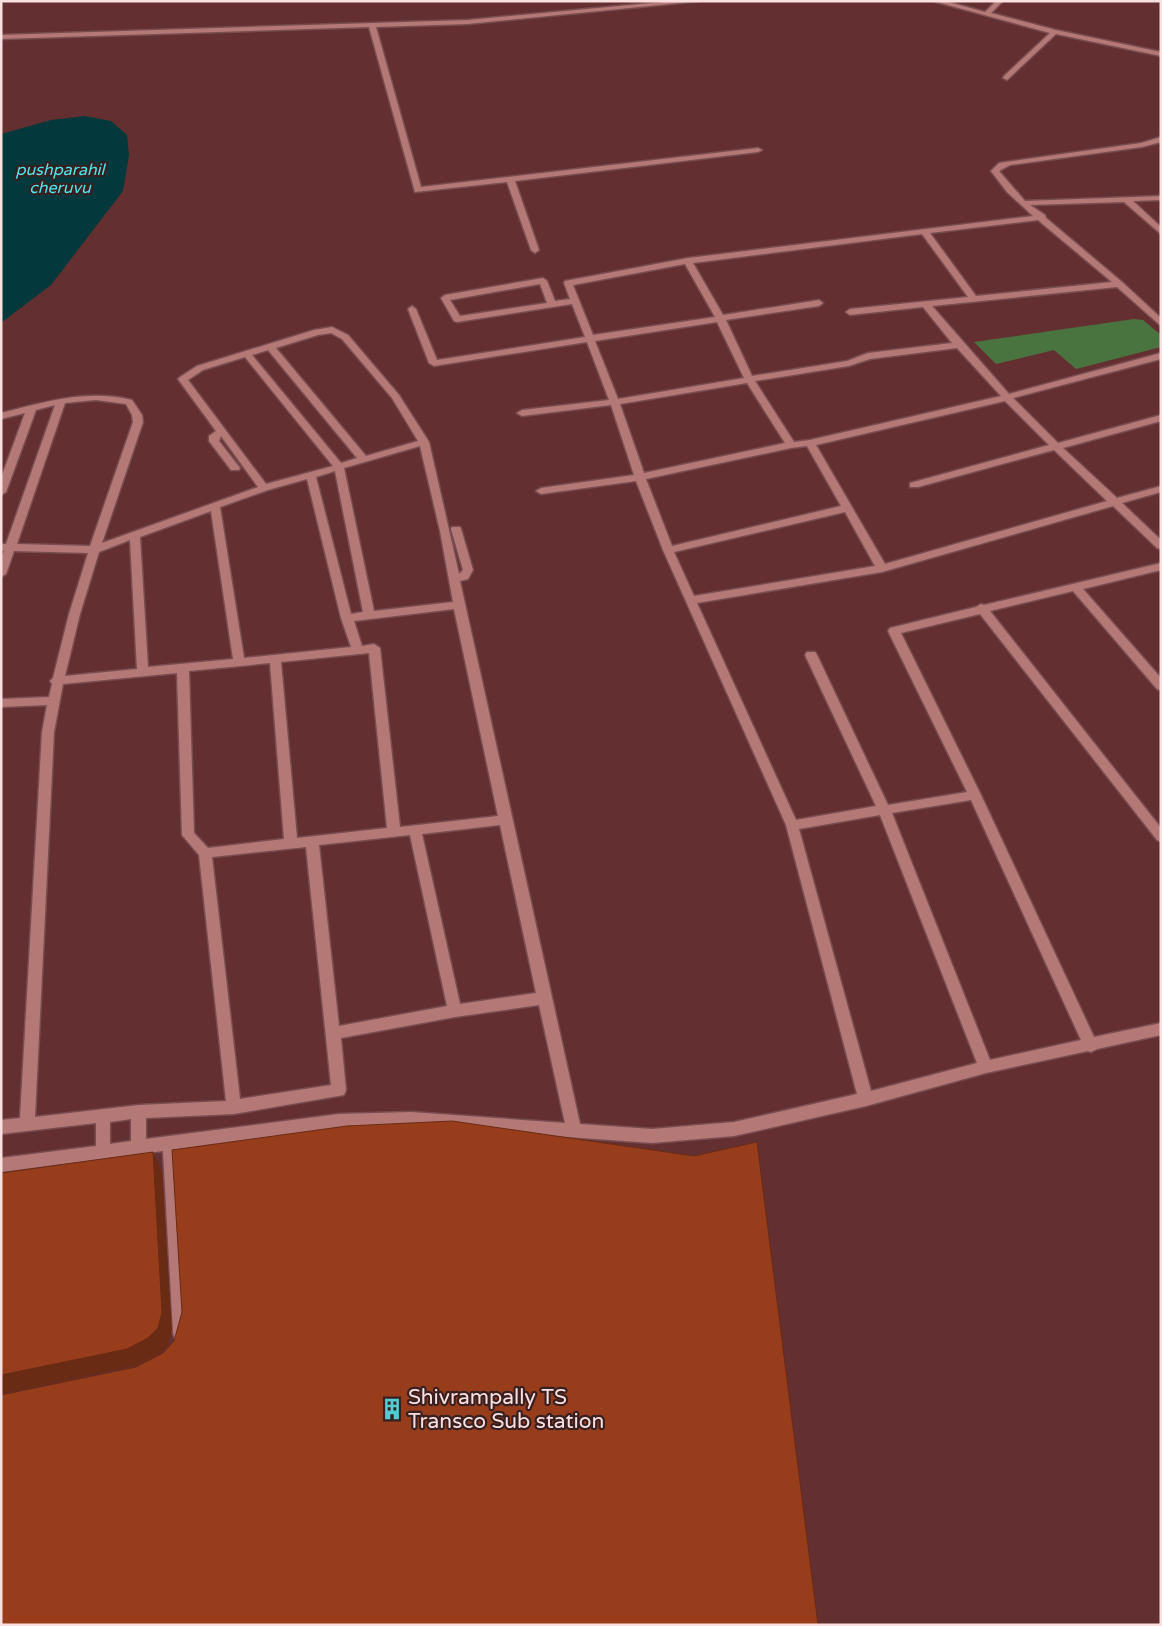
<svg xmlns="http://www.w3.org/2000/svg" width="1162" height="1626" viewBox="0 0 1162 1626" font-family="'Varela Round',sans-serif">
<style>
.green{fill:#4a743f}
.water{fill:#03393c}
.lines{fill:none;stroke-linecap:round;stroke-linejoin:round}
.minor-casing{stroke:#794d50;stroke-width:3}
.minor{fill:#b47877;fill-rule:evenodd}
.shaded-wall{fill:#6a2b14}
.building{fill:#973d1c;stroke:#6a2b14}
.labels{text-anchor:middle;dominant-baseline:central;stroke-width:4.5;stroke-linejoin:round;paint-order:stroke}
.far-water-label{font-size:16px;font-style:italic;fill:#4ce8ef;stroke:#382020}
.near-poi-label{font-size:21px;fill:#fce0df;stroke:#382020;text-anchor:start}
</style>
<rect width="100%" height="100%" fill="#632f30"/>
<path class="green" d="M1134 319 1143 320 1161 335V347L1076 369 1054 350 996 364 974 342Z"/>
<path class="water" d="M85 116 111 121 127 135 129 155 123 191 51 285 1 323V134L51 120Z"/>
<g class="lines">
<g class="minor-casing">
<path id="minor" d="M673 1H700L468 24 376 27 421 187 758 148 762 150 758 152 515 181 539 250 535 253 531 250 507 182 415 192 369 27 1 39V35L468 20Z
M933 1H945L985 12 996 1H1003L991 13 1056 30 1161 52V56L1056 34 1007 80 1003 78 1004 76 1050 33Z
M1161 137V142L1142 147 1010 165 999 171 1025 201 1161 196V200L1133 201 1161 227V234L1124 202 1030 205 1045 215 1046 218 1122 282 1161 318V326L1117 287 932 306 1009 394 1161 353V359L1013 398 1058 443 1161 415V421L1063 448 1117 498 1161 486V492L1122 503 1161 540V549L1157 548 1113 506 882 572 697 603 796 820 876 806 805 655 807 652H815L817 655 888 805 967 792 888 631 890 628 976 607 981 604 984 605 1161 563V570L1083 589 1161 678V690L1157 689 1073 591 990 611 1161 828V842L1157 840 980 614 901 633 981 795 1094 1037 1161 1023V1035L1097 1049 1091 1052 1088 1051 986 1073 866 1106 734 1136 652 1143 411 1126 339 1128 178 1149 189 1333 187 1339 181 1341 175 1339 173 1333 163 1151 1 1172V1158L96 1146V1123L1 1134V1120L20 1118 42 732 47 705 1 707V699L49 697 52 684 50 681 53 678 69 614 88 553 14 551 6 574 1 577V558L4 551 1 550V544H6L55 405 36 410 6 492 1 495V478L25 413 1 419V413C46 402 86 389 132 400L142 415 143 422 102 543 258 487 221 436 219 441 240 468 239 470H231L209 441V436L216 431 178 379 180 377 197 366 314 330 332 327 348 335 399 395 429 442 459 574 463 570 451 529 452 527H460L461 529 473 570 468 579 460 581 580 1124 652 1129 734 1122 857 1094 786 825 663 550 636 481 541 494 536 491 541 488 634 475 611 405 522 416 517 413 522 410 609 400 587 342 434 366 429 363 408 309 412 306 416 309 437 360 585 337 572 304 457 322 454 321 441 298 445 295 543 278 547 281 555 301 570 299 564 283 565 281 688 258 1033 216 1007 192 991 171 999 163 1141 143ZM1038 220 1112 282 976 296 930 233ZM922 234 968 297 850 309 846 312 850 315 923 307 952 343 868 353 847 361 752 376 726 320 819 306 823 303 819 300 723 315 693 263ZM685 264 715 317 593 335 573 285ZM540 284 547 303 460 316 450 300ZM717 322 744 378 618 399 595 341ZM331 333 342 339 392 398 418 441 366 456 276 348 318 335ZM957 348 1001 396 810 440 794 442 755 381 849 366 870 359ZM268 350 357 458 341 463 252 355ZM245 357 333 466 266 484 188 380 203 370ZM747 383 785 443 644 473 620 404ZM96 400 126 404 132 415 133 422 90 546 17 544 65 403ZM1005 401 1049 445 910 483V487H918L1054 450 1107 501 885 564 816 445ZM420 446 440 531 453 602 374 611 344 468ZM807 446 841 506 672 546 646 479 791 448ZM335 471 363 612 351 614 316 477ZM307 479 341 618 351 647 244 658 220 507 268 490ZM211 511 233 659 148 667 140 537ZM845 512 875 566 694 596 674 552ZM130 540 137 669 65 676 80 614 99 552ZM454 609 498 816 400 827 380 648 374 644 362 646 354 621ZM369 653 387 828 297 838 281 662ZM270 663 284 839 208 848 194 833 189 671ZM177 673 182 835 199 855 226 1101 139 1105 35 1117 54 732 63 684ZM971 800 1081 1040 990 1060 892 813ZM880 815 977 1063 871 1091 799 829ZM500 825 536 993 460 1004 422 834ZM410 835 447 1006 339 1026 319 845ZM306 847 331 1085 240 1099 212 857ZM539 1005 565 1123 411 1112 339 1114 146 1139V1118L234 1114 344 1095 346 1090 341 1038 455 1017ZM131 1119V1141L110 1144V1122Z"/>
</g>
<use href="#minor" class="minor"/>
</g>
<path class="shaded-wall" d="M153 1152 162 1172 172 1329 168 1345 159 1354 138 1365 1 1394V1375Z"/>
<path class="building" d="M452 1121 694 1156 757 1142 818 1625H1V1395L136 1367 163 1353 174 1341 182 1312 172 1150 347 1126Z
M153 1152 162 1312 158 1328 148 1338 127 1349 1 1375V1173Z"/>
<defs>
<g id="building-bare" transform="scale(1.725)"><path d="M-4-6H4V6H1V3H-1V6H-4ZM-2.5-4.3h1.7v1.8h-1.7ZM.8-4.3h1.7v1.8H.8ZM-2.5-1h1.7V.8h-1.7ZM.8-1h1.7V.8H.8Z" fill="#51ccd2" stroke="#382020" stroke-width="2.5" paint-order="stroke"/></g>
</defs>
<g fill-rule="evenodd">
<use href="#building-bare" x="392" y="1409"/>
</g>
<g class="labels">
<g class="far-water-label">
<text x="60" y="170">pushparahil<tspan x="60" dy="18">cheruvu</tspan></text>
</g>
<g class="near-poi-label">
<text x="408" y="1397">Shivrampally TS<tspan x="408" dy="24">Transco Sub station</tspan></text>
</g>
</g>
<rect width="1162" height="1626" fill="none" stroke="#fce0df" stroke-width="5"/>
</svg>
